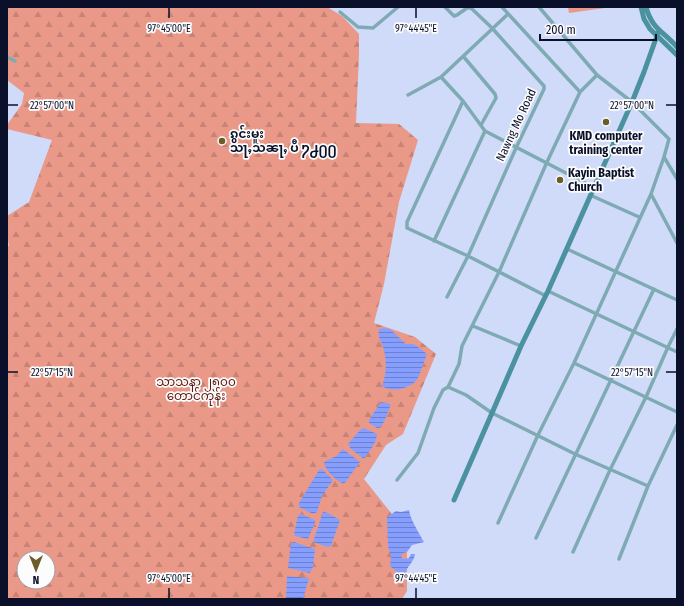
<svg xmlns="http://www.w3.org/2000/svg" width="684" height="606" viewBox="0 0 684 606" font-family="'Fira Sans Condensed','Noto Sans Myanmar',sans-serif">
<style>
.forest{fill:url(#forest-firs);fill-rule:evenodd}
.park{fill:#ea9989}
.water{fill:url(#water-rules)}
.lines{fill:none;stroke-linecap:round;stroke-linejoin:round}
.street{stroke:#7eaab3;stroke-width:3.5}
.secondary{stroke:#4a929f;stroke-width:5}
.ticks{fill:none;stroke:#0a102a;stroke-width:1.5}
.poi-dot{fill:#6c5c29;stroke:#fcfcfc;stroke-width:1.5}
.labels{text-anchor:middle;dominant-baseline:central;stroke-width:3.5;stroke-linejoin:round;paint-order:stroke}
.street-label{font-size:12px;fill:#0a102a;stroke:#fcfcfc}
.poi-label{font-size:12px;font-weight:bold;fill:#0a102a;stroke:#fcfcfc;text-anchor:start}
.park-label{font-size:12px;fill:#5e180e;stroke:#fcfcfc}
.ticks-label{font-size:10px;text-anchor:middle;fill:#0a102a;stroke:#fcfcfc;stroke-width:3.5;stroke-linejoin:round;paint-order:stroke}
</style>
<defs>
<pattern id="forest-firs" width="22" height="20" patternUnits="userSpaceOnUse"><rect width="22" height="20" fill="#ea9989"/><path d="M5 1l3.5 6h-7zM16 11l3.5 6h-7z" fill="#c78376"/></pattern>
<pattern id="water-rules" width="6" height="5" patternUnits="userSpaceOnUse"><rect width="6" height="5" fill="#869ffe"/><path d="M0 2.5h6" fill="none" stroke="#6c80ce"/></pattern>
</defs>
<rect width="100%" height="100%" fill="#d0daf9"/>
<path class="forest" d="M7 7H327L342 16 359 34V55L356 123 399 124 418 140 399 202 384 284 374 323 415 337 436 354 403 434 386 445 364 479 407 533V591L402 599H7V246H9L7 234V216L29 202 52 140 7 129V125L22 104 24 93 7 80ZM24 558H48V582H24Z"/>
<path class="park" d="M568 7H604L605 8 569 13Z"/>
<path class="water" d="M384 328 390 329 406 344H414L427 354C424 361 420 376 416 381 408 389 391 393 382 386 387 373 387 357 382 344 379 337 378 337 379 329Z
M381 402 391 404 385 420 380 428H377L369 423V420Z
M364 428 377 434C377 443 369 451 364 459L351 449 348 444 360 430Z
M343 449 360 462 344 484C336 480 325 471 324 462L336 456Z
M322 469 333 480 322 496 317 512 313 514 299 507V503L319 470Z
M409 510C410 519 419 533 424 542L412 545 407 552 403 553 401 557 404 559 409 558 411 554H415C414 562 407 566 405 574L398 573 390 566 391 556 388 546 387 517 396 511 401 512Z
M323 512 328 513 340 520 331 546 328 547 313 542Z
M301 514 315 520V523L308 539 295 536 294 534 298 515Z
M294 542 315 549 313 567 310 573 288 568 291 543Z
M287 576 309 578 303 599H286Z"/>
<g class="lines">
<path class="street" d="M445 7 454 16 457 15 467 8H471L492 28 544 86V89L516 148 468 256 447 297
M340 12 358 27 373 28 398 7
M463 56 495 94 496 98 481 125
M7 57 15 61
M441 77 463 101 485 131 593 187
M580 92 597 75
M408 95 441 77 508 14
M463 101 407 222V228L468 256 546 296
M664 157 677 179
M651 194 677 243
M590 195 639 217
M434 241 485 131
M567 249 677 300
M548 291 677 352
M473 326 521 346
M574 363 677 412
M448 387 466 395 492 413 575 454 648 486 677 425
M397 480 418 453 434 408 443 390 448 387 459 364 462 346 499 272 547 162 580 92 502 7
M498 523 538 435 574 363 651 194 664 157 669 139 632 102 597 75 539 7
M536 538 654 289
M573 552 610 470 646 397 668 347 677 329
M619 559 648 486"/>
<path class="secondary" d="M641 7 644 19 650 29 677 55
M646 7C652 29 663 31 677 47
M454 500 492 413 521 346 548 291 632 102 644 72 659 30"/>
</g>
<path class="ticks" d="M169 8V18M416 8V18M8 105H18M666 105H676M8 372H18M666 372H676M169 588V598M416 588V598"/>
<g class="poi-dot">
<circle cx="606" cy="122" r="4"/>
<circle cx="222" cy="141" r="4"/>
<circle cx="560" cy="180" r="4"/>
</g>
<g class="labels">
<g class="street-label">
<text transform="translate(516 125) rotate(-65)">Nawng Mo Road</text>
</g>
<g class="poi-label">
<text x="230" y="134">ၵွင်းမူး<tspan x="230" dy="14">သႃႇသၼႃႇ ပီ ႒႕႐႐</tspan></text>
<text x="606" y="136" text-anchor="middle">KMD computer<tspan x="606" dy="14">training center</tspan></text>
<text x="568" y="173">Kayin Baptist<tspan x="568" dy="14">Church</tspan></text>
</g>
<g class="park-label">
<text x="196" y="382">သာသနာ ၂၅၀၀<tspan x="196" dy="14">တောင်ကုန်း</tspan></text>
</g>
</g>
<g class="ticks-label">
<text x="169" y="32">97°45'00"E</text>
<text x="416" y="32">97°44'45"E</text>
<text x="632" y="109">22°57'00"N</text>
<text x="52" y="109">22°57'00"N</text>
<text x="632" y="376">22°57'15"N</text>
<text x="52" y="376">22°57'15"N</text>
<text x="169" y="582">97°45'00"E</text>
<text x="416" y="582">97°44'45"E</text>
</g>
<rect width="684" height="606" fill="none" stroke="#0a102a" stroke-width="16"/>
<g transform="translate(36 570) rotate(180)"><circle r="19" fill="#fcfcfc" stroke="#9b9ea8"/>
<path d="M0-3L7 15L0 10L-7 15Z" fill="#6c5c29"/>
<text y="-6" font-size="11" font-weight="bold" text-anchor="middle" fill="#0a102a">N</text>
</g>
<path d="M540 34v6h116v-6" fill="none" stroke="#0a102a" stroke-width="2"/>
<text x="546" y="34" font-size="12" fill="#0a102a" stroke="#fcfcfc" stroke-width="3" paint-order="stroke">200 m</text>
</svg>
